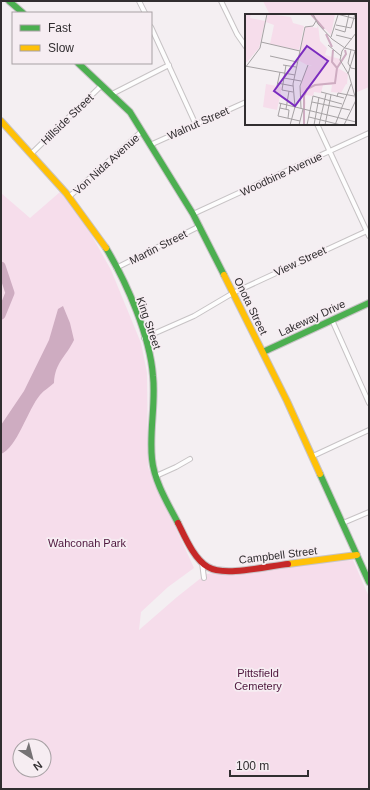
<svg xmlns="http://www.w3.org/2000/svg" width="370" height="790" viewBox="0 0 370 790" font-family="Arial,sans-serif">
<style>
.green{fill:#f6ddeb;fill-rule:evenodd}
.water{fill:#ceacc1}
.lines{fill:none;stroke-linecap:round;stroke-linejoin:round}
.river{stroke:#ceacc1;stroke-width:9}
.street-casing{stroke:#c7c3c5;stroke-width:6}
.fast-casing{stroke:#c7c3c5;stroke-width:8}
.slow-casing{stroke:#c7c3c5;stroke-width:8}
.jam-casing{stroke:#c7c3c5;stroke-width:8}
.street{stroke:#fdfdfd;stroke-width:4}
.fast{stroke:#4caf50;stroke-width:6}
.slow{stroke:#ffc107;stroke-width:6}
.jam{stroke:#c62828;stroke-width:6}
.labels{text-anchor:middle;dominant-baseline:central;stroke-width:3.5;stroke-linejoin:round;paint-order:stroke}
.street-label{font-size:11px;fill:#312e30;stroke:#f6edf2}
.park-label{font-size:11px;fill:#4d163c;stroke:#f6edf2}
.inset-river{fill:none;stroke:#ceacc1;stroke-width:2}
.inset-road{fill:none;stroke:#a6a2a4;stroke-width:1}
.view{fill:#7b2cbf;fill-opacity:0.15;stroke:#7b2cbf;stroke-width:2}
.inset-edge{fill:none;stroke:#312e30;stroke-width:2}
</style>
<rect width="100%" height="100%" fill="#f4eff2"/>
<path class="green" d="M263 1H369V87L355 93V15H270Z
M60 192 81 216 111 270 141 343 147 373 148 467 194 568 168 587 141 612 139 630 177 597 206 574 353 560 369 597V789H1V193L30 218ZM20 746H44V770H20Z"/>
<path class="water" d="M63 306 70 323 74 340C66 357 55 362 54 383 50 387 44 390 40 395 28 409 17 448 1 454V425L24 391 49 340 58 309Z"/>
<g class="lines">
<path class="river" d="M1 266 10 293 1 315"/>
<g class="street-casing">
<path id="street" d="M139 1 145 13
M221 1 237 34 246 47
M151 27 196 125
M112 94 169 65
M317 124 369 236
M150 145 246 102
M31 154 102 85
M70 196 142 131
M193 214 369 133
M116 268 200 226
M332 320 369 403
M144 338 194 316 233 293 367 231
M313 456 369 430
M156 476 176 467 190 459
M343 523 369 512
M202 563 204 578"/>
</g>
<g class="fast-casing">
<path id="fast" d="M9 1 23 13
M78 63 130 112 193 214 224 275
M106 248C127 283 150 336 153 376 156 404 149 431 152 459 154 481 168 504 178 523
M263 352 369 303
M320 474 369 582"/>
</g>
<g class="slow-casing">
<path id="slow" d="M1 121 66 193 106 248
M224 275 287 401 320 474
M288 564 357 555"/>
</g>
<g class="jam-casing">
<path id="jam" d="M178 523C185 537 194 559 208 567 224 577 268 566 288 564"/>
</g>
<use href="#street" class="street"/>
<use href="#fast" class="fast"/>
<use href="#slow" class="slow"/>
<use href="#jam" class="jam"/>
</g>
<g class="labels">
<g class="street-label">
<text transform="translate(67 119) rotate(-44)">Hillside Street</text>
<text transform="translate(198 123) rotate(-24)">Walnut Street</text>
<text transform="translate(106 164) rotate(-42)">Von Nida Avenue</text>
<text transform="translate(281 174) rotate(-25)">Woodbine Avenue</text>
<text transform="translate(158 247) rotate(-27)">Martin Street</text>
<text transform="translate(300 261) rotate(-25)">View Street</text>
<text transform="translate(251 306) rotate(64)">Onota Street</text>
<text transform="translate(312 318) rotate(-25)">Lakeway Drive</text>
<text transform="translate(149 323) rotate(71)">King Street</text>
<text transform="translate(278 555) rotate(-7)">Campbell Street</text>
</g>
<g class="park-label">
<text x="87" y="543">Wahconah Park</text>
<text x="258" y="673">Pittsfield<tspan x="258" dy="13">Cemetery</tspan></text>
</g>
</g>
<g transform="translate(245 14)">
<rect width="111" height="111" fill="#f4eff2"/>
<path d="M1 0H6L5 4 20 7 14 34 2 48H0ZM23 0 46 3 48 9 59 12 54 36 25 30 29 11 21 8ZM68 0H90L86 21 70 5ZM73 11 75 27 82 34 80 41 95 45 96 49 93 54 103 60 102 70 104 71 101 70 96 79 86 78 87 71H78L76 79 69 78 68 82 60 81 61 94 58 79H55L57 66 63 52 68 51H62L53 46 61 12 72 14ZM21 70 37 73 32 96 18 93Z" fill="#f6ddeb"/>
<path class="inset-river" d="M66 0 79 15M81 20 87 33M88 36 87 48 92 54 101 40 100 36M59 111V82L62 75 70 71 90 69 92 54"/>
<path class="inset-road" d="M68 0 73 10 87 25 100 34 111 37M92 0 111 5M91 11 106 14 110 0M90 15 100 18 104 0M111 19 97 37 95 46 104 61 111 86M91 21 107 25M86 23 93 1M16 28 55 37M83 31 96 42M106 36 103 49 106 54 111 55M25 42 52 48M38 51 51 53M41 51 37 76 48 78M0 52 50 61M0 54 15 34 22 0M103 60 110 37M39 64 56 67M32 69 48 72M32 72 35 58M76 78 99 84M92 83 93 79 109 82M67 88 105 96M34 89 111 108M36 89 33 102 55 107M35 94 44 96 43 104M56 94 55 72 63 51M41 95 44 77M64 103 96 111M45 111 50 93 48 70 60 13 68 12 71 7M54 111 58 95M62 111 68 82 97 90M69 111 74 83M74 111 81 80M80 111 86 81M90 111 106 70M99 111 111 86"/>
<path class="view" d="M62 32 83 47 50 92 29 77Z"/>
<rect width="111" height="111" class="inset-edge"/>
</g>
<rect width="370" height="790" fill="none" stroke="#312e30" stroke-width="4"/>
<rect x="12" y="12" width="140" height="52" fill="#f6edf2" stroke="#a7a1a4"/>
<rect x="20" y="25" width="20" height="6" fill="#4caf50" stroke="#a7a1a4"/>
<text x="48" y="32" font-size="12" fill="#312e30">Fast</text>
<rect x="20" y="45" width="20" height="6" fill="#ffc107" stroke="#a7a1a4"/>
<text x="48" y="52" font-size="12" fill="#312e30">Slow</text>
<g transform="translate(32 758) rotate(144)"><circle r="19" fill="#f6edf2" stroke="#a7a1a4"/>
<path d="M0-3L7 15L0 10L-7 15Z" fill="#757274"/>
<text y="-6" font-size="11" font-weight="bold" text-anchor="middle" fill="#312e30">N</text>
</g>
<path d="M230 770v6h78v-6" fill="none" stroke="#312e30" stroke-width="2"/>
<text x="236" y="770" font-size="12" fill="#312e30" stroke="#f6edf2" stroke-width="3" paint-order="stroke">100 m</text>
</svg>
